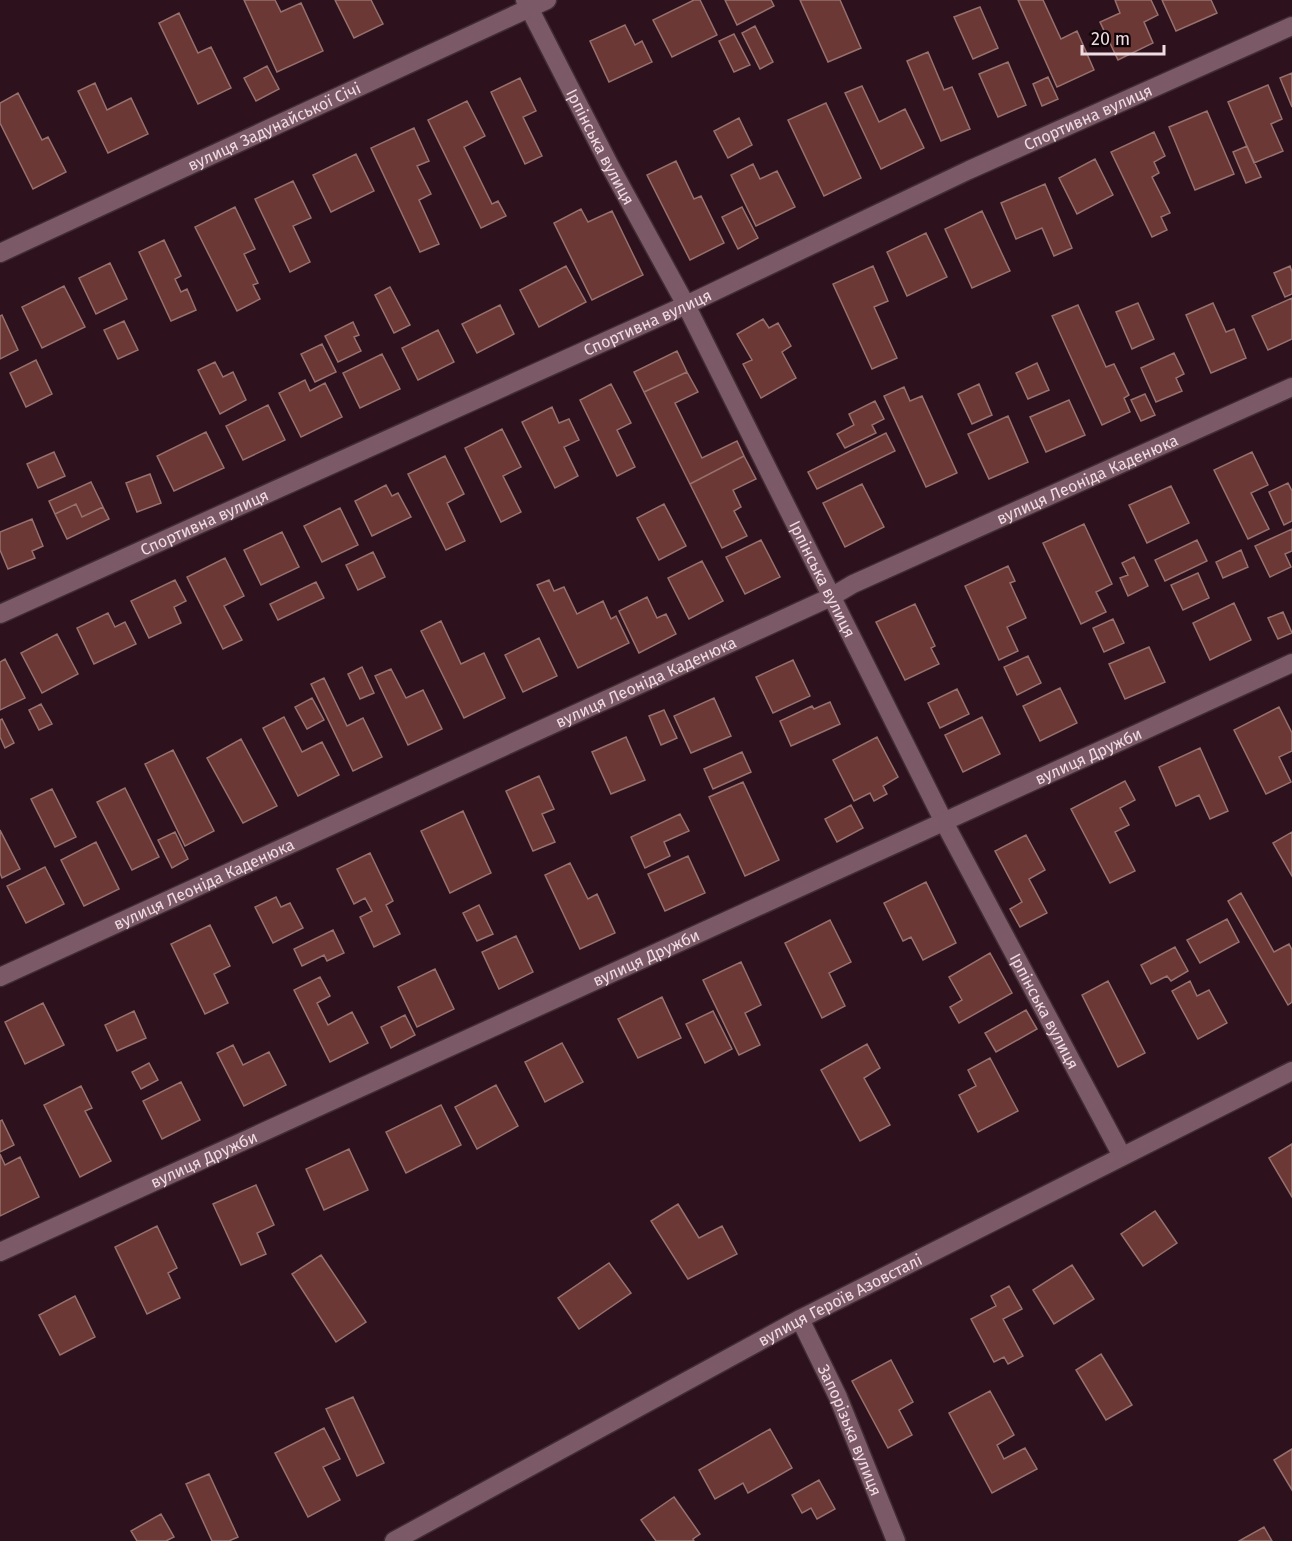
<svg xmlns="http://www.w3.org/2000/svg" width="1292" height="1541" viewBox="0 0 1292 1541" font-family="'Fira Sans',sans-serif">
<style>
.building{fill:#6c3835;stroke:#96706d;stroke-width:1.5}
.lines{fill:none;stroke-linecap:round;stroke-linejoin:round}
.street-casing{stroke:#402d34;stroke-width:21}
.street{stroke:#7b5966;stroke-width:18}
.labels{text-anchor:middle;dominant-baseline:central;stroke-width:5;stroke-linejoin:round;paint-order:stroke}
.street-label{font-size:16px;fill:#efdbe2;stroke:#0e0407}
</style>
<rect width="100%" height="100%" fill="#2d121d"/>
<path class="building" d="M244 0H275L281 12 301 3 323 51 277 72Z
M335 0H371L383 24 354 38Z
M694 0H700L717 35 672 57 653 20Z
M725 0H771L774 6 737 25Z
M800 0H840L861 48 828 62Z
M1018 0H1043L1061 39 1077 31 1094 70 1057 87Z
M1115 0H1151L1158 15 1144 22 1153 43 1118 60 1100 22 1120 13Z
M1162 0H1211L1217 13 1176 31Z
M980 7 998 48 973 59 954 17Z
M179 13 198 53 211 47 231 88 198 104 159 23Z
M625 25 635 45 642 41 652 62 609 82 590 41Z
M755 26 773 62 760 69 742 33Z
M734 34 750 65 734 72 719 41Z
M928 52 944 90 952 87 970 129 941 141 907 61Z
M1008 62 1026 105 998 117 979 74Z
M267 66 279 89 256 101 244 78Z
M1292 73V107L1280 78Z
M1048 77 1058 99 1042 106 1033 84Z
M520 78 536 111 523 117 542 156 525 164 491 92Z
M95 83 107 110 131 98 148 134 108 153 78 91Z
M1268 85 1282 119 1271 124 1283 151 1254 163 1228 102Z
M862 86 879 122 905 109 924 148 881 169 845 93Z
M18 93 42 140 48 137 66 172 33 189 0 123V103Z
M467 101 485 136 464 147 492 204 498 201 506 216 481 228 428 120Z
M826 103 861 178 824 196 788 120Z
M1207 111 1234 174 1195 190 1169 127Z
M739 118 752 145 728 158 714 131Z
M414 128 429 161 417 166 431 194 419 200 439 244 420 252 371 148Z
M1154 132 1165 156 1154 162 1159 173 1152 177 1170 213 1161 217 1167 230 1152 237 1111 152Z
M1247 146 1261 177 1246 183 1233 152Z
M356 154 374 191 331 212 313 175Z
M1095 159 1113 195 1077 214 1059 178Z
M676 161 694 199 701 196 724 243 690 260 647 175Z
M753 164 760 179 777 171 795 207 756 226 731 175Z
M293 181 311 218 293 226 310 262 290 272 255 199Z
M1045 184 1072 248 1054 256 1042 228 1016 239 1001 203Z
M235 207 255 249 244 254 258 283 253 285 260 299 237 311 195 227Z
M742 207 758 238 738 249 722 217Z
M581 209 588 222 612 211 643 275 592 300 554 223Z
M982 211 1010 271 972 288 945 229Z
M926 233 947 277 907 296 887 252Z
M164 240 181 276 175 279 181 292 187 289 196 310 171 321 139 252Z
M110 263 127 299 96 314 79 278Z
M566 266 586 302 539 327 520 290Z
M873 266 888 301 874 307 897 358 872 369 833 284Z
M1290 266 1292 272V294L1285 297 1274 273Z
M64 286 85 327 42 348 22 307Z
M390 287 410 325 394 333 375 295Z
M1292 298V339L1268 350 1252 316Z
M1138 303 1154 339 1132 349 1116 312Z
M1213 303 1226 332 1234 329 1246 358 1211 373 1186 315Z
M500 305 514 334 477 353 462 324Z
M1078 305 1106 367 1114 364 1129 395 1124 398 1130 412 1102 425 1052 316Z
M2 315 18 350 0 359V316Z
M763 319 769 328 778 323 791 346 782 352 796 378 761 398 743 364 752 360 737 334Z
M124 321 138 350 118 359 104 330Z
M353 322 359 335 354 337 361 351 338 362 325 336Z
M438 330 454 362 418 380 402 348Z
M322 344 336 372 315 382 301 354Z
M677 351 687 372 644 392 634 372Z
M1174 353 1184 374 1176 378 1182 391 1156 402 1141 368Z
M382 354 400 389 360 408 343 373Z
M36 360 52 394 26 407 10 373Z
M215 362 223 377 233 372 246 400 220 414 198 370Z
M1037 363 1049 390 1028 399 1016 373Z
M687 372 698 392 675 403 702 458 737 441 744 456 690 484 644 392Z
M305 380 310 391 325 383 342 417 301 437 279 393Z
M611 384 631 423 617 430 635 467 617 476 580 400Z
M979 384 992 415 972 424 958 394Z
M904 387 910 401 922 396 957 473 926 487 884 396Z
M1145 394 1155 415 1141 421 1131 400Z
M1069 400 1085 435 1046 452 1030 417Z
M875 401 884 419 872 425 876 433 845 448 837 434 854 425 849 414Z
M268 405 285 440 243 460 226 426Z
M552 407 559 423 569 419 579 440 564 447 578 476 555 488 522 422Z
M1008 416 1028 462 989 479 968 434Z
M502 429 521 467 503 476 521 512 501 522 465 448Z
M206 432 224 468 174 491 157 456Z
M886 433 895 451 817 489 808 472Z
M54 452 65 476 38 488 27 464Z
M1252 452 1268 485 1251 493 1269 529 1248 539 1214 470Z
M445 456 464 494 447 503 465 541 446 550 408 474Z
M744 456 756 479 733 490 741 507 734 511 747 536 722 548 690 484Z
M150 474 161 503 137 512 126 483Z
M91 482 103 507 82 517 76 504 55 514 49 501Z
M1288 483 1292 491V521L1284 525 1269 492Z
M862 484 884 527 845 547 823 503Z
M386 485 392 496 398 493 411 517 372 536 355 501Z
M1171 486 1189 523 1147 543 1129 505Z
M76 504 82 517 103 507 109 519 67 539 55 514Z
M664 504 686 546 659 560 637 518Z
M340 508 358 545 322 562 304 526Z
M32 519 43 546 32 551 35 558 8 569 0 550V532Z
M1084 524 1112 584 1096 592 1106 612 1081 624 1043 543Z
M1292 529V551L1285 554 1291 567 1270 577 1255 546Z
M282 532 299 567 261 585 244 550Z
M761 540 780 577 745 594 726 557Z
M1197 540 1207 561 1165 581 1155 560Z
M1241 550 1248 567 1223 578 1216 562Z
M373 552 385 577 358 590 346 565Z
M1134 557 1148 586 1128 596 1120 578 1128 575 1122 563Z
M225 558 244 596 224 606 242 640 223 649 187 577Z
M702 561 723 601 689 619 668 578Z
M1008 566 1015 581 1010 583 1026 618 1007 627 1018 651 999 660 965 586Z
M1198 573 1209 598 1183 610 1171 585Z
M175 580 186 601 174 607 181 623 149 638 131 601Z
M549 580 554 591 564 587 577 614 603 601 611 619 616 616 629 643 578 668 537 585Z
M316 582 324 598 278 620 270 604Z
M647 597 657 618 666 614 676 634 639 653 619 611Z
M1234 603 1251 640 1210 660 1193 623Z
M915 604 935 646 931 648 939 664 905 680 876 622Z
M1283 612 1292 633 1278 639 1268 618Z
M108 613 115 627 125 622 136 644 94 664 77 628Z
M1113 619 1124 643 1104 652 1093 628Z
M441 621 461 664 484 653 505 698 464 718 421 631Z
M57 634 78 674 42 693 21 653Z
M539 638 557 676 523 692 505 655Z
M1149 647 1165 682 1125 699 1109 664Z
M1028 656 1041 683 1017 695 1004 667Z
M5 659 25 698 0 710V662Z
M793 660 810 696 773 713 756 677Z
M362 667 374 693 360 699 348 674Z
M391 669 406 698 423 690 442 729 408 745 375 676Z
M324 678 347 726 363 718 382 757 353 771 311 684Z
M1060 688 1077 723 1040 741 1023 706Z
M957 689 969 714 940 728 928 703Z
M312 698 324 720 307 729 295 707Z
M714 698 731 736 691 753 674 716Z
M830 702 840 724 791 746 780 721 812 706 814 709Z
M41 704 52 724 39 730 29 710Z
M1279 707 1292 733V751L1279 757 1291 782 1266 794 1234 730Z
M664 710 677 738 661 745 649 716Z
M284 717 302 752 322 742 339 775 298 796 263 728Z
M982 717 1000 754 963 772 945 735Z
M2 719 14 743 5 748 0 737V720Z
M626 737 645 780 611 794 592 752Z
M877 737 898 777 883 786 887 794 874 801 870 793 854 801 833 760Z
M241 739 277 806 243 823 207 758Z
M1200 748 1228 811 1210 819 1199 795 1176 806 1159 767Z
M173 750 214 831 185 846 145 764Z
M742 752 751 772 713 789 704 769Z
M539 776 554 809 542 814 555 842 533 851 506 791Z
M1125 781 1135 800 1120 808 1129 825 1115 832 1135 871 1110 883 1071 809Z
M743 782 779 860 745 876 709 797Z
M125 788 159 857 132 870 97 802Z
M52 789 76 837 55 847 31 799Z
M851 805 863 828 837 842 825 819Z
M463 811 491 873 450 893 421 831Z
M680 814 689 831 664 842 670 856 645 868 631 837Z
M0 830 20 869 2 878 0 873Z
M175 832 188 859 172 868 158 840Z
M1292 832V876L1273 843Z
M1026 835 1045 870 1029 879 1047 913 1020 927 1010 909 1022 902 995 851Z
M96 842 119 889 84 906 61 860Z
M370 853 393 901 386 905 400 934 374 947 360 917 372 911 365 898 354 904 337 869Z
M688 856 705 893 665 911 648 874Z
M570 863 588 899 597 894 615 933 580 949 545 875Z
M45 867 64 904 26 923 7 886Z
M926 882 956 943 923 960 911 937 903 941 884 903Z
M1241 893 1274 952 1289 944 1292 950V1002L1288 1005 1228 901Z
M276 897 281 907 290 903 303 928 273 943 255 907Z
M479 905 493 934 477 941 463 913Z
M1227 919 1239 942 1200 963 1187 940Z
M830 920 851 962 829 973 845 1006 822 1018 785 943Z
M210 925 230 966 214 974 228 1003 205 1014 171 944Z
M333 930 344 953 327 961 324 955 302 966 294 949Z
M516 936 533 972 499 989 482 952Z
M1175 947 1188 971 1171 981 1167 976 1151 984 1141 965Z
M990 953 1012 993 959 1023 950 1007 962 1000 949 977Z
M741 962 761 1005 745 1013 760 1045 739 1055 703 980Z
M435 969 454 1009 417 1027 398 987Z
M320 977 330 996 317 1003 328 1025 352 1012 368 1043 330 1062 294 990Z
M1108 981 1145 1053 1118 1067 1082 995Z
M1190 981 1197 996 1209 990 1227 1023 1198 1039 1172 991Z
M662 997 681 1038 638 1058 618 1019Z
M43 1003 64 1045 25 1064 5 1022Z
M1026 1010 1037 1029 996 1052 985 1033Z
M134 1011 146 1038 117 1051 105 1025Z
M713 1011 732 1049 705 1063 686 1024Z
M405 1015 415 1035 391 1048 381 1027Z
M562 1043 583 1082 545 1102 525 1062Z
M867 1044 880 1068 864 1078 890 1125 860 1141 821 1070Z
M233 1045 243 1065 269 1052 286 1085 244 1106 217 1053Z
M990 1058 1018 1111 978 1132 959 1095 976 1086 968 1070Z
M149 1063 158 1080 141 1089 132 1072Z
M181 1082 200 1120 162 1139 143 1101Z
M496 1085 518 1126 477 1149 455 1107Z
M81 1086 92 1108 85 1111 111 1161 80 1177 44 1105Z
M441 1105 461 1145 406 1173 386 1132Z
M2 1120 14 1145 0 1152V1121Z
M1292 1144V1197L1269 1158Z
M349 1149 368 1190 324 1210 306 1169Z
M0 1154 5 1165 20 1157 39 1197 0 1216Z
M256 1185 274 1225 257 1233 266 1254 241 1265 213 1204Z
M678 1204 699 1238 722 1226 737 1254 688 1279 651 1221Z
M1155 1211 1177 1243 1143 1266 1121 1234Z
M157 1226 177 1268 168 1273 180 1298 147 1314 115 1247Z
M321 1255 366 1322 336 1342 292 1274Z
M609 1263 631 1293 579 1329 558 1298Z
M1072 1265 1094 1299 1054 1324 1033 1290Z
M1009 1286 1022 1309 1003 1319 1023 1356 1008 1364 1004 1357 994 1362 971 1319 996 1306 991 1296Z
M75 1296 95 1337 60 1355 39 1315Z
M1101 1354 1132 1405 1106 1420 1076 1370Z
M891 1360 913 1402 899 1410 912 1435 888 1448 852 1381Z
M990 1391 1014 1435 997 1445 1004 1459 1025 1448 1037 1469 992 1493 949 1413Z
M353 1397 384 1463 357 1476 326 1409Z
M324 1428 340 1459 323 1467 340 1500 308 1517 275 1453Z
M770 1429 792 1468 748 1493 743 1483 715 1499 699 1470Z
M1292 1449V1490L1274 1460Z
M209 1474 238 1537 229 1541H212L186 1484Z
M819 1480 835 1509 817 1519 811 1508 802 1513 792 1495Z
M674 1497 700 1534 693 1539 694 1541H656L641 1520Z
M161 1514 174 1537 166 1541H137L131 1531Z
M1264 1527 1272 1541H1239Z"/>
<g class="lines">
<g class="street-casing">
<g id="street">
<path id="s1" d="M525 0 610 166 686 305 944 822 1122 1156"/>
<path id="s2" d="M0 253 547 0"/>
<path id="s3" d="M0 614 686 305 969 170 1292 26"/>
<path id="s4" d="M0 977 831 597 853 584 1292 387"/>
<path id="s5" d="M0 1252 1292 663"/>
<path id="s6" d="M800 1319 838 1397 896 1541"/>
<path id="s7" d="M394 1541 800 1319 1292 1071"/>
</g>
</g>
<use href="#street" class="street"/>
</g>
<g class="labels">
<g class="street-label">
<text stroke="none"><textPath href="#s3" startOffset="1196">Спортивна вулиця</textPath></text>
<text stroke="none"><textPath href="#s2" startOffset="302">вулиця Задунайської Січі</textPath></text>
<text stroke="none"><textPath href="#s1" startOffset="165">Ірпінська вулиця</textPath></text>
<text stroke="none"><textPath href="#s3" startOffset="710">Спортивна вулиця</textPath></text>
<text stroke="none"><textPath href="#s4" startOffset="1196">вулиця Леоніда Каденюка</textPath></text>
<text stroke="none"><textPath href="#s3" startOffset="224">Спортивна вулиця</textPath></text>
<text stroke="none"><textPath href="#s1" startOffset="651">Ірпінська вулиця</textPath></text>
<text stroke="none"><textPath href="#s4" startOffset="710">вулиця Леоніда Каденюка</textPath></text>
<text stroke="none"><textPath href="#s5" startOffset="1196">вулиця Дружби</textPath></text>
<text stroke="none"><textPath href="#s4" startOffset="224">вулиця Леоніда Каденюка</textPath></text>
<text stroke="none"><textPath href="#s5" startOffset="710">вулиця Дружби</textPath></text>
<text stroke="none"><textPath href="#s1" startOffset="1137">Ірпінська вулиця</textPath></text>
<text stroke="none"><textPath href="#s5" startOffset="224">вулиця Дружби</textPath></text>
<text stroke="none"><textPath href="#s7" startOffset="507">вулиця Героїв Азовсталі</textPath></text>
<text stroke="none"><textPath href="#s6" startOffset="122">Запорізька вулиця</textPath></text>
</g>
</g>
<path d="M1082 45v9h82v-9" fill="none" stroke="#efdbe2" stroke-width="3"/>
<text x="1091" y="45" font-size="18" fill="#efdbe2" stroke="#0e0407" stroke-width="4.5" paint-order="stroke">20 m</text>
</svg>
